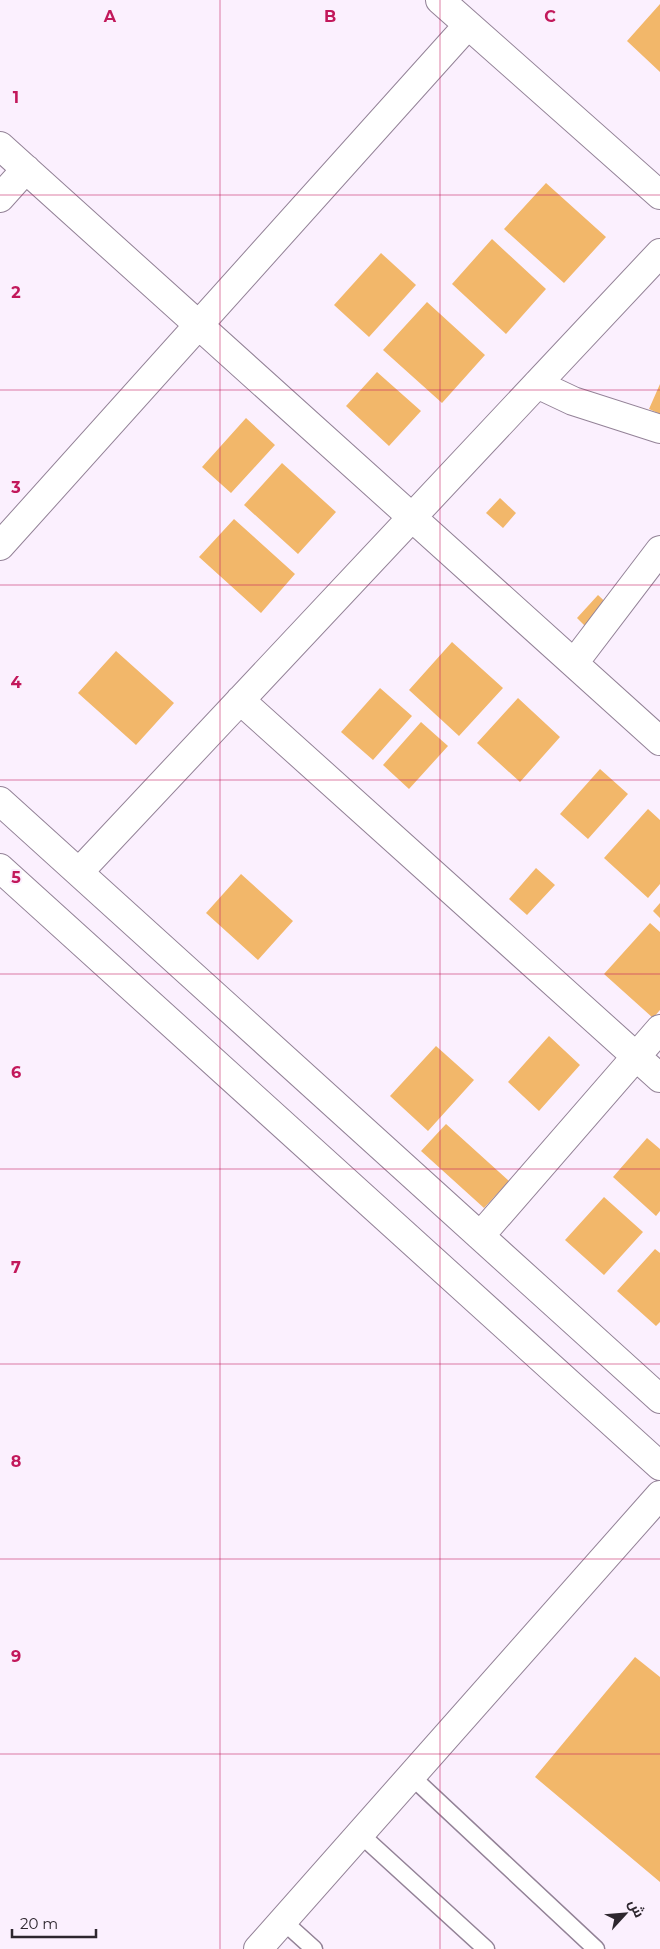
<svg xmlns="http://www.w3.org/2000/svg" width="660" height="1949" viewBox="0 0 660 1949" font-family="Montserrat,Cairo,sans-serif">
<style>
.building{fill:#f2b76a}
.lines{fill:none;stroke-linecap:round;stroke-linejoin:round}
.lane-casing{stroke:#938297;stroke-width:19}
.street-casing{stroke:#938297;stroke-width:30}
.lane{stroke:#fff;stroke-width:16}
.street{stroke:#fff;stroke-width:28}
.grid{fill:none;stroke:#c2185b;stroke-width:1;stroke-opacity:0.55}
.grid-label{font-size:16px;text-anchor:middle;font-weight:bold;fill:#c2185b;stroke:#fbf0fe;stroke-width:4;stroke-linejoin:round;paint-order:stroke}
</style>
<rect width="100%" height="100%" fill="#fbf0fe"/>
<path class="building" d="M660 4V72L627 41Z
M546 183 606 237 564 283 504 229Z
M492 239 546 289 506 334 452 284Z
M381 253 416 285 369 337 334 305Z
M427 302 485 355 442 403 383 350Z
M377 372 421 411 389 446 346 406Z
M660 384V414L649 409Z
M246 418 275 445 231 493 202 467Z
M282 463 336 512 298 554 244 505Z
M500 498 516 513 503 528 486 513Z
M234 519 295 574 261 613 199 557Z
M598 595 614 610 593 634 577 618Z
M452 642 503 688 459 736 409 690Z
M116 651 174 703 136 745 78 693Z
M380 688 412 716 373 760 341 732Z
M518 698 560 737 520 782 477 743Z
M421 722 448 746 409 789 383 765Z
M600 769 628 794 588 839 560 814Z
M648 809 660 820V884L648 898 604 858Z
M536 868 555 885 527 915 509 899Z
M241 874 293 921 258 960 206 913Z
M660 903V918L653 911Z
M650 923 660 932V1010L653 1018 604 974Z
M549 1036 580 1065 539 1111 508 1082Z
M436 1046 474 1080 428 1131 390 1096Z
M446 1124 509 1181 484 1208 421 1151Z
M647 1138 660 1149V1211L656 1216 613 1177Z
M604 1197 643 1232 604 1275 565 1240Z
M655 1249 660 1253V1322L656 1326 617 1291Z
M635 1657 660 1677V1882L535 1777Z"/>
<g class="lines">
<g class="lane-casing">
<path id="lane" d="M411 1776 596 1949
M360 1834 486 1949
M283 1921 314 1949"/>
</g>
<g class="street-casing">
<path id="street" d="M440 0 660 195
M0 146 660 741
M0 198 26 169
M537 384 573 401 660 429
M0 546 468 25
M574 663 660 550
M240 700 660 1078
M0 801 660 1399
M0 868 660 1466
M79 872 660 253
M480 1236 660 1029
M258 1949 660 1495"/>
</g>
<use href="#lane" class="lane"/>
<use href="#street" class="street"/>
</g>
<path class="grid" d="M220 0V1949M440 0V1949M0 195H660M0 390H660M0 585H660M0 780H660M0 974H660M0 1169H660M0 1364H660M0 1559H660M0 1754H660"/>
<g class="grid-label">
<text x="110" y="22">A</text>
<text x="330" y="22">B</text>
<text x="550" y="22">C</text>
<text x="16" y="103">1</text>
<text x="16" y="298">2</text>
<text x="16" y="493">3</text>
<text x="16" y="688">4</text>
<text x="16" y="883">5</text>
<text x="16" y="1078">6</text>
<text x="16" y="1273">7</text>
<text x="16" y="1467">8</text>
<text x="16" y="1662">9</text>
</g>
<g transform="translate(625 1914) rotate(64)" stroke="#fbf0fe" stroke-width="4" paint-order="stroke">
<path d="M0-4L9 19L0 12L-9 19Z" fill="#2d262e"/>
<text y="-8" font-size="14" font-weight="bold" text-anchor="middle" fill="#2d262e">ش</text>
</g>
<path d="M12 1929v8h84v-8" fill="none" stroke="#2d262e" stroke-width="2.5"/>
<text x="20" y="1929" font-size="15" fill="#2d262e" stroke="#fbf0fe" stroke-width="4" paint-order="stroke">20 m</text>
</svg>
